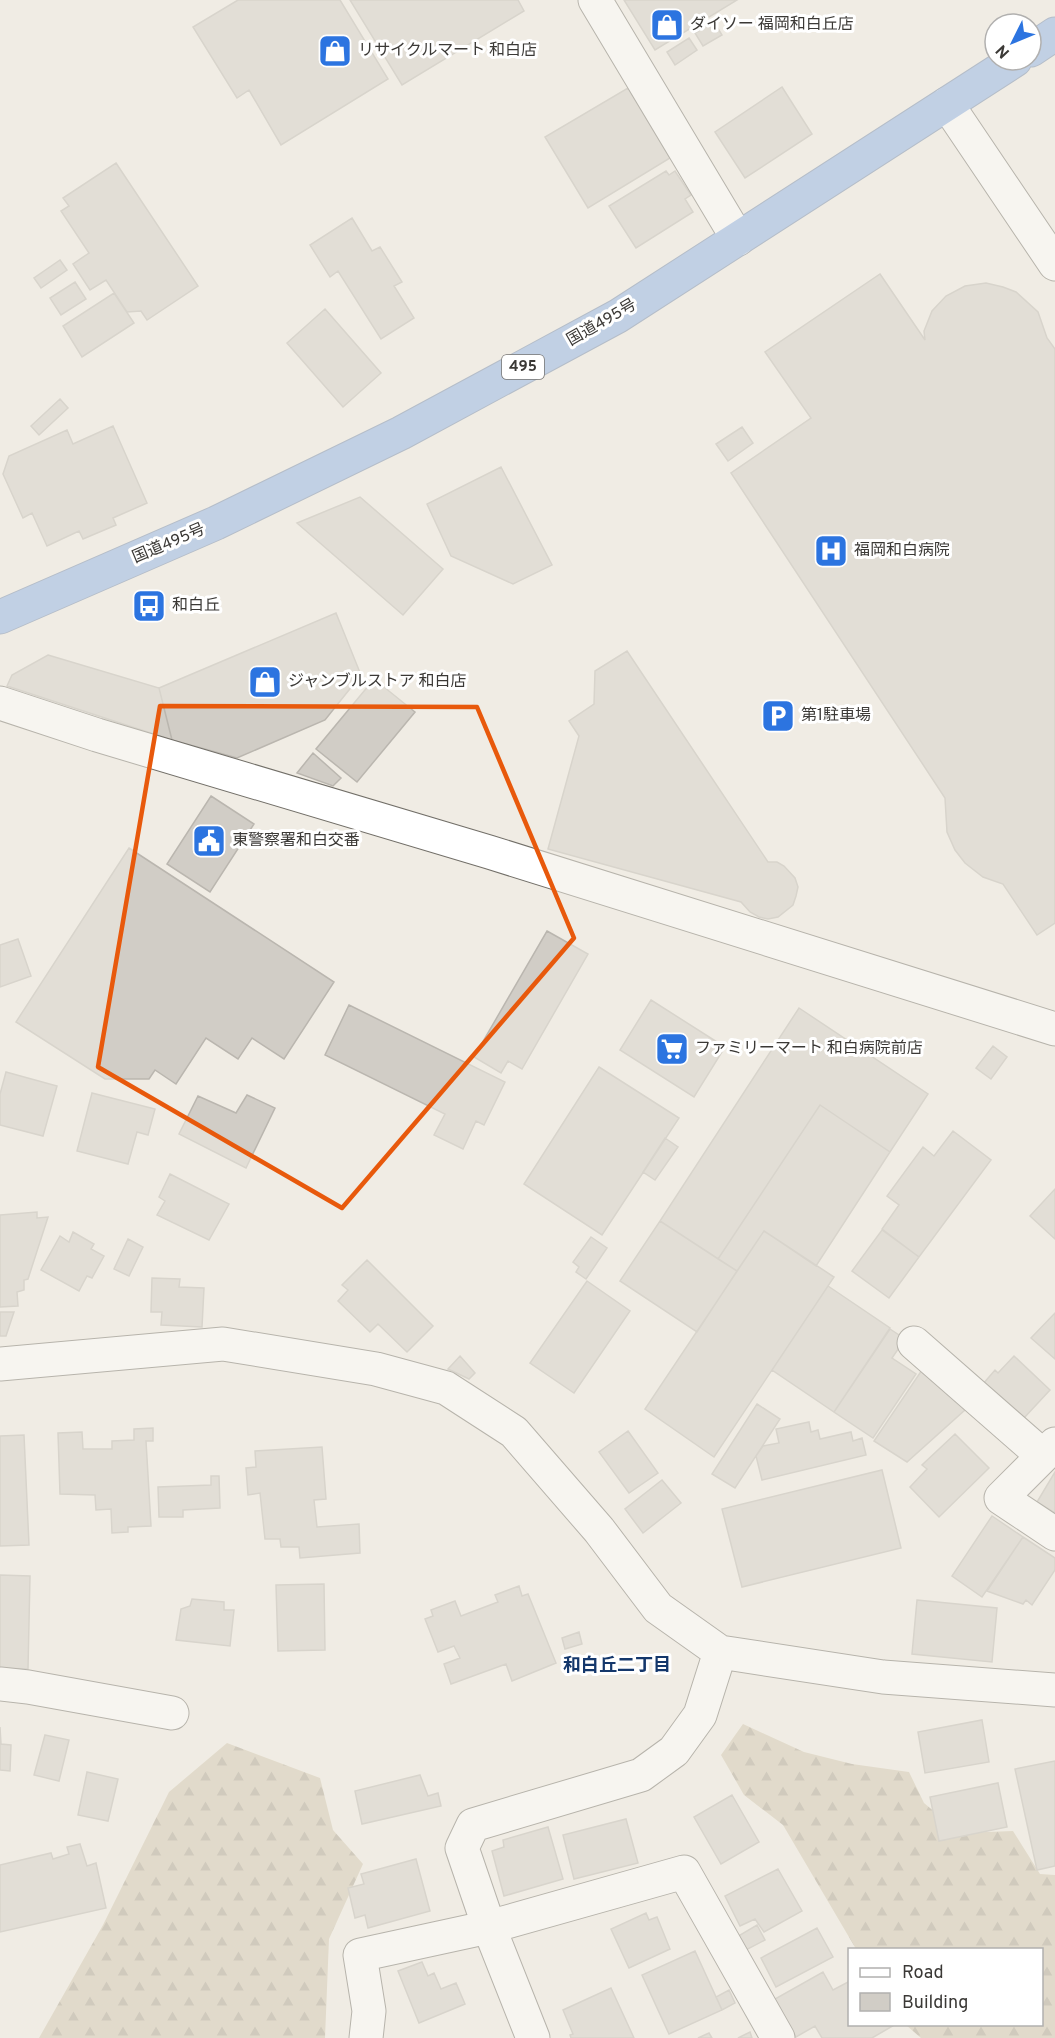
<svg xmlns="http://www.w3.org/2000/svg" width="1055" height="2038" viewBox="0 0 1055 2038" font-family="Overpass,'Noto Sans JP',sans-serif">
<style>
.forest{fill:url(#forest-firs)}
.building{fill:#d1cdc6;stroke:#bab6af;stroke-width:1.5}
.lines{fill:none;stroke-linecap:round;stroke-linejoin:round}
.minor-casing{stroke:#726f68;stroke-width:35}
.highway-casing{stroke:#6d84a8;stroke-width:35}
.minor{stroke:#fff;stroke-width:33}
.highway{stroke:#88ade5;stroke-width:33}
.marked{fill:none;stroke:#e8590c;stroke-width:4.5;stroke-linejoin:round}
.labels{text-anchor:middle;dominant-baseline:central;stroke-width:6;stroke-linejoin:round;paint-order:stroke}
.shield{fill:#fff;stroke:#767472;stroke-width:1.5}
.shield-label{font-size:15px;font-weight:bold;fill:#3b3936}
.poi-label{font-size:16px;fill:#3b3936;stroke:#fff;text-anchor:start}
.street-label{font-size:16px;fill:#3b3936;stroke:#fff}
.neighbourhood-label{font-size:18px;font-weight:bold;fill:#14376b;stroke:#fff}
</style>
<defs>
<pattern id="forest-firs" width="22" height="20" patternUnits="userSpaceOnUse" patternTransform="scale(1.5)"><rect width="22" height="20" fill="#cfc4ad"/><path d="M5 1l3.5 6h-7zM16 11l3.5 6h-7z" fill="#a9a08e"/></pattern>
</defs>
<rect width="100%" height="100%" fill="#f0ece4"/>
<path class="forest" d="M743 1724 804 1752 852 1764 909 1772 924 1803 960 1833 1013 1831 1040 1874 1055 1875V2038H921L906 2025 1042 2024V1950L856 1949 783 1825 744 1795 721 1755Z
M227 1743 320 1778 333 1830 363 1864 329 1939 325 2038H39L103 1925 169 1792Z"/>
<path class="building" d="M238 0H340L388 79 281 145 249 90 237 98 193 27Z
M350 0H518L524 11 402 85Z
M624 0H737L655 50Z
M714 22 722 35 703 46 695 33Z
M689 38 697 50 675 65 667 52Z
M782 87 812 134 745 178 715 132Z
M628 88 670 158 588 208 545 137Z
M116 163 198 286 147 320 141 311 127 312 106 280 90 290 73 264 89 253 61 211 69 206 63 198Z
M666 171 669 175 675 171 691 195 685 199 693 212 636 248 609 206Z
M352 218 372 251 380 247 402 282 394 286 414 318 381 339 338 271 330 277 310 245Z
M60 260 67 270 41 288 34 278Z
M880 274 925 340 924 331 932 311 946 296 965 286 986 283 1003 287 1016 292 1038 312 1047 338 1055 349V923L1037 935 1003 884 983 877 965 863 955 850 947 832 945 798 731 473 811 418 765 352Z
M75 282 86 299 61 315 50 298Z
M114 293 134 323 82 357 63 326Z
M325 309 381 373 343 407 287 343Z
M60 399 68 408 39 435 31 426Z
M113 426 147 503 113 518 116 525 83 539 79 531 47 546 32 513 23 518 3 474 9 456 67 430 73 444Z
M742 427 753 443 728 461 716 444Z
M501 467 552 565 513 584 451 556 427 504Z
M360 497 443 569 403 615 297 523Z
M336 613 361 675 325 720 237 758 172 740 159 688Z
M627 651 768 862H777L784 866 795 878 798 887 796 896 793 905 778 917 768 919 759 917 750 912 741 902 548 849 579 736 569 721 594 704 595 671Z
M48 655 159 688 172 740 7 686 12 675Z
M374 679 415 712 357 782 316 749Z
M313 753 341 778 333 786 297 773Z
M211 796 254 824 210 892 167 864Z
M129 848 334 982 284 1059 252 1038 238 1059 206 1038 176 1084 155 1070 149 1079H105L16 1022Z
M547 931 588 954 522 1069 508 1061 501 1073 474 1057Z
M18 939 31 976 0 987V945Z
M651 1000 725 1047 694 1097 620 1050Z
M349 1005 505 1082 484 1125 476 1121 463 1149 434 1135 445 1114 325 1055Z
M799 1008 928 1094 890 1152 820 1105 718 1259 660 1221Z
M993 1046 1007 1057 991 1079 976 1068Z
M599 1067 679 1118 602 1235 524 1184Z
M6 1072 57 1086 43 1136 0 1125V1094Z
M92 1093 155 1109 148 1135 137 1132 128 1164 77 1151Z
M247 1095 275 1108 246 1168 179 1134 198 1096 236 1113Z
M820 1105 890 1152 816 1266 764 1231 737 1271 718 1259Z
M953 1131 991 1160 919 1257 882 1229 899 1205 887 1196 923 1147 934 1156Z
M665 1138 678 1147 655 1180 643 1172Z
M170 1174 229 1204 209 1240 157 1215 165 1201 159 1197Z
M1055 1189V1239L1030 1216Z
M37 1212V1218L48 1217 28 1279 24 1280V1290L17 1292 18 1306 0 1307V1215Z
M660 1221 737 1271 697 1332 620 1281Z
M882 1230 919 1257 889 1298 852 1271Z
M764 1231 834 1277 714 1457 645 1409Z
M73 1232 94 1244 91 1249 104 1256 92 1278 87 1276 79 1291 41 1270 60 1236 69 1242Z
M591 1237 607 1248 586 1279 576 1272 579 1267 573 1262Z
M128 1239 143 1247 129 1276 114 1269Z
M367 1260 433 1326 407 1352 378 1324 370 1332 338 1301 348 1290 342 1285Z
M152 1278 180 1279 179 1287 204 1288 202 1327 161 1325 162 1312H151Z
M587 1281 630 1311 574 1393 530 1363Z
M828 1286 890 1328 834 1412 772 1370Z
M0 1312H14L6 1336H0Z
M1055 1313V1359L1031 1338Z
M890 1329 905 1339 892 1358 916 1374 873 1438 834 1412Z
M460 1356 475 1373 469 1379 448 1369Z
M1014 1356 1050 1390 1024 1418 983 1384 995 1370 998 1373Z
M924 1367 976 1400 907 1462 874 1441Z
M757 1404 780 1419 735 1488 712 1474Z
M809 1422 811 1432 818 1430 820 1439 851 1432 853 1441 862 1438 866 1455 762 1480 756 1456 763 1446 779 1443 776 1429Z
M153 1428V1441H146L151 1526 128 1527V1532L112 1533 111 1509 96 1510 95 1495 60 1494 58 1433 82 1432 83 1449H112V1441L134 1440V1429Z
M628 1431 658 1473 629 1493 599 1452Z
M955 1434 989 1468 939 1517 910 1487 927 1469 922 1465Z
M24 1435 29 1545 0 1546V1436Z
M322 1447 326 1499 314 1500 317 1527 359 1524 360 1553 300 1558 299 1547H281L280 1539H265L260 1493 248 1495 246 1468 256 1467 255 1451Z
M882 1470 901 1548 742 1587 722 1509Z
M1055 1472V1513L1037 1502Z
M211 1476H219L220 1508 183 1510V1517H159L158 1487 211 1485Z
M662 1480 681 1503 643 1533 625 1509Z
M992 1516 1023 1537 982 1597 952 1576Z
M1023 1537 1055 1558V1570L1032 1605 1026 1600 1023 1604 987 1591Z
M0 1575 30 1576 28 1669 0 1668Z
M324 1584 325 1650 278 1651 276 1585Z
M519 1586 522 1596 528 1594 556 1663 512 1681 506 1664 451 1684 444 1664 460 1658 454 1646 438 1652 425 1619 433 1616 431 1610 455 1601 461 1616 498 1602 495 1595Z
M192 1599 224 1602V1610H234L230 1646 176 1640 181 1609 190 1606Z
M917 1600 997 1608 992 1662 912 1654Z
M579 1632 582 1644 565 1649 562 1638Z
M982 1720 989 1762 925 1773 918 1732Z
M0 1727 1 1744 11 1745 10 1771 0 1770Z
M45 1735 69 1740 59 1781 34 1775Z
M1055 1761V1866L1037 1870 1015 1769Z
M87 1772 118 1779 108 1821 78 1815Z
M420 1775 428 1796 438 1793 441 1806 362 1824 355 1791Z
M998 1783 1007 1827 939 1841 930 1797Z
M732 1795 759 1842 721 1864 694 1817Z
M626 1819 638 1863 574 1879 563 1835Z
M548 1827 563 1879 504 1896 492 1851 504 1847 503 1840Z
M80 1844 87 1866 96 1863 106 1908 0 1932V1865L51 1853 53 1859 69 1854 67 1847Z
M416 1859 430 1911 368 1928 365 1915 355 1918 348 1888 364 1884 361 1874Z
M778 1869 802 1911 764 1932 755 1919 740 1926 725 1896Z
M646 1913 649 1920 657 1917 670 1949 629 1968 611 1929Z
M757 1925 765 1940 742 1952 735 1938Z
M817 1928 833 1957 776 1987 761 1958Z
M695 1951 722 2010 669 2034 642 1975Z
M422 1962 428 1976 434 1973 441 1989 456 1983 465 2004 419 2023 398 1971Z
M823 1972 833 1990 850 1981V2024H896L872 2038H822L815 2026 796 2037 775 1999Z
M611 1988 634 2038H571L570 2035 573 2034 563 2010Z
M729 1990 735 2003 722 2010 716 1997Z
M750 2032 752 2038H738Z
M709 2033 712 2038H698Z"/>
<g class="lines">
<g class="minor-casing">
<path id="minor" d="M595 0 738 239
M947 104 1055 264
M0 703 97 735 489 852 1055 1029
M914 1343 1043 1456
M0 1364 223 1344 376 1369 446 1388 514 1432 599 1530 658 1608 720 1652 883 1677 1055 1690
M1055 1444 1001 1498 1055 1534
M0 1684 28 1687 172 1713
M366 2038 369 2011 360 1955 489 1927 684 1872 778 2038
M533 2038 489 1927 462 1848 473 1825 641 1775 674 1751 700 1715 720 1652"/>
</g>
<g class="highway-casing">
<path id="highway" d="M1031 50 1055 34
M0 617 216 523 401 433 618 316 1015 60"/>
</g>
<use href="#minor" class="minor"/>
<use href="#highway" class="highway"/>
</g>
<path d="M0 0H1055V2038H0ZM160 706 477 707 574 938 342 1208 98 1067Z" fill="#f0ece4" fill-opacity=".55" fill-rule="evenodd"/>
<path class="marked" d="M160 706 477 707 574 938 342 1208 98 1067Z"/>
<defs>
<g id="shop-square" transform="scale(1.725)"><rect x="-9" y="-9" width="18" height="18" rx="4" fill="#2c74e0" stroke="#fff"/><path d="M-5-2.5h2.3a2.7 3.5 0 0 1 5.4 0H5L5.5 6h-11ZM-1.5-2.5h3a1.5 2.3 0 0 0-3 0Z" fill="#fff"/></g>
<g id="hospital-square" transform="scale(1.725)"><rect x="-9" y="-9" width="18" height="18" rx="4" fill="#2c74e0" stroke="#fff"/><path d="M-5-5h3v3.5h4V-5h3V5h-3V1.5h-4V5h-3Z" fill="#fff"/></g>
<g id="bus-square" transform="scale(1.725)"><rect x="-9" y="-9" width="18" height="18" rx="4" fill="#2c74e0" stroke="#fff"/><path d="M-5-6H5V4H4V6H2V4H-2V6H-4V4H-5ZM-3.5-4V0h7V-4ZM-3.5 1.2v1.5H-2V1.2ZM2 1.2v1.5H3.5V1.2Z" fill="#fff"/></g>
<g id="parking-square" transform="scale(1.725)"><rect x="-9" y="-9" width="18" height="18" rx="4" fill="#2c74e0" stroke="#fff"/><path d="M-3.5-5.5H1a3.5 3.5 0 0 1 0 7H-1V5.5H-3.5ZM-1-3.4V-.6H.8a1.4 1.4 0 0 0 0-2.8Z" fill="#fff"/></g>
<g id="civic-square" transform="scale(1.725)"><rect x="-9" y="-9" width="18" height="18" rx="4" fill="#2c74e0" stroke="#fff"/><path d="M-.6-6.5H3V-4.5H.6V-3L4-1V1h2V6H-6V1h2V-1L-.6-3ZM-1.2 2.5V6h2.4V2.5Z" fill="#fff"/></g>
<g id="supermarket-square" transform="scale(1.725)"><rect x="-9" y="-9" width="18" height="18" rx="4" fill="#2c74e0" stroke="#fff"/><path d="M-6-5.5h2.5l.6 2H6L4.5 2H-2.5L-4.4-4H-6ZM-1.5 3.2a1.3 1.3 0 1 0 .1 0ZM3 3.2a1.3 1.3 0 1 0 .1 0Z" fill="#fff"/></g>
</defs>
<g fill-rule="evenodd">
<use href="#shop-square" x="667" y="25"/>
<use href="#shop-square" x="335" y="51"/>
<use href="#hospital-square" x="831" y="551"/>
<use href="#bus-square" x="149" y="606"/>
<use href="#shop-square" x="265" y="682"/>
<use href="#parking-square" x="778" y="716"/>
<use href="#civic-square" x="209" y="841"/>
<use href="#supermarket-square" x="672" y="1049"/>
</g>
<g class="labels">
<rect class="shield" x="502" y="355" width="42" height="24" rx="4.5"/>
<g class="shield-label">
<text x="523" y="367">495</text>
</g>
<g class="poi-label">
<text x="690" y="25">ダイソー 福岡和白丘店</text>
<text x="358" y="51">リサイクルマート 和白店</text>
<text x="854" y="551">福岡和白病院</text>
<text x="172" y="606">和白丘</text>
<text x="288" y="682">ジャンブルストア 和白店</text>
<text x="801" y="716">第1駐車場</text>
<text x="232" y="841">東警察署和白交番</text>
<text x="695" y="1049">ファミリーマート 和白病院前店</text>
</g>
<g class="street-label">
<text transform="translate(602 323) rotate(-30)">国道495号</text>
<text transform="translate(169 544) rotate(-23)">国道495号</text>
</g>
<g class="neighbourhood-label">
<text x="617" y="1666">和白丘二丁目</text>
</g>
</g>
<rect x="848" y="1948" width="195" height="78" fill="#ffffff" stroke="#b1b0af" stroke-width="1.5"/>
<rect x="860" y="1968" width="30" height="9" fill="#ffffff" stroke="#b1b0af" stroke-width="1.5"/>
<text x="902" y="1978" font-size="18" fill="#3b3936">Road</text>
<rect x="860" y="1993" width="30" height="18" fill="#d1cdc6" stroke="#b1b0af" stroke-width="1.5"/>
<text x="902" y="2008" font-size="18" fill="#3b3936">Building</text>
<g transform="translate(1013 42) rotate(227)"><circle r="28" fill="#ffffff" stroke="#b1b0af" stroke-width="1.5"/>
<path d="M0-4.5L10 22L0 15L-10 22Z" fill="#2c74e0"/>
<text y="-9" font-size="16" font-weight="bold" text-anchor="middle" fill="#3b3936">N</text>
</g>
</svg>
